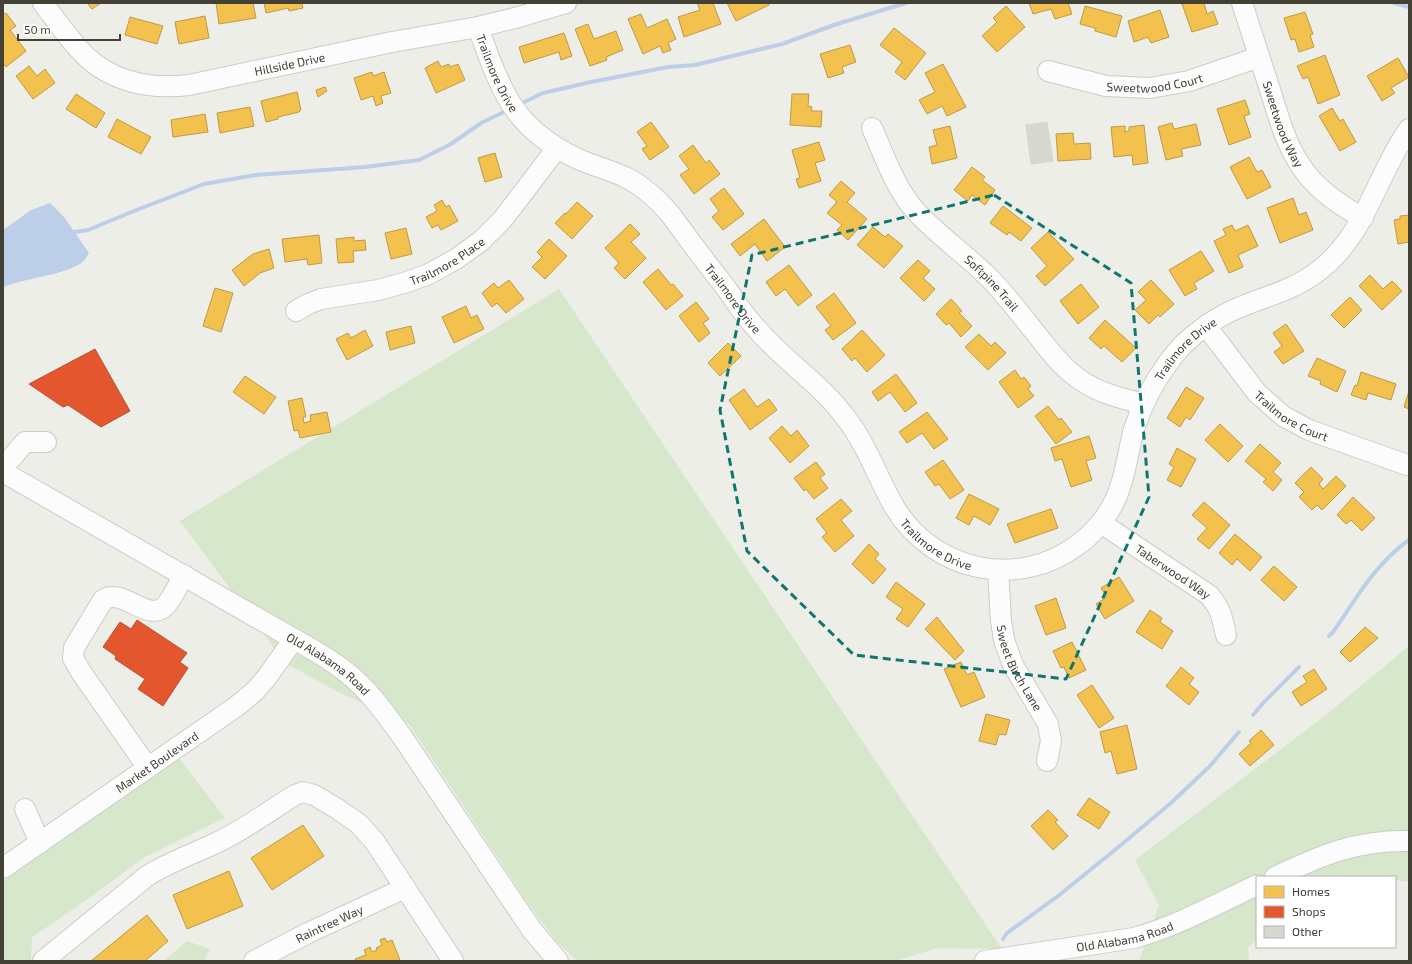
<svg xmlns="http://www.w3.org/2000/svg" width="1412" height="964" viewBox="0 0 1412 964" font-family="'Exo 2',sans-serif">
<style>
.green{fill:#d6e7cb}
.water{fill:#bdcee8}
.homes{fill:#f2c14e;stroke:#be9a47}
.shops{fill:#e4572e;stroke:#b45030}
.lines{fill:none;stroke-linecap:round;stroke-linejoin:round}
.stream{stroke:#bdcee8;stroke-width:4}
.building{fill:#d8d7d1;stroke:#d6d5cf}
.minor-casing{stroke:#ccccc7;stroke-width:22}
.minor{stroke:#fcfcfc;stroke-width:20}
.marked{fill:none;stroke:#0f766e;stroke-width:3;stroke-dasharray:8 5;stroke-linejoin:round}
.labels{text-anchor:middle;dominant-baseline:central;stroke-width:4;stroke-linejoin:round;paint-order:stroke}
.street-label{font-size:12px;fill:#434036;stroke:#fff}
</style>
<rect width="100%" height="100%" fill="#eeeee9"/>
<path class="green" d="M559 289 1002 949 938 948 895 961H578L556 941 525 899 409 724 340 693 285 663 180 521Z
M1409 646V882L1395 880V877H1257V941L1248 947 1249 961H1139L1159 905 1135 860 1322 718Z
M179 758 225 818 145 857 78 906 32 937 31 961H3V881Z
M187 941 210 949 204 961H164Z"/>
<path class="water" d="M50 203 64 217 89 253C86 258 84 262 78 265 58 276 26 278 3 287V230L31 210Z"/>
<path class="homes" d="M87 3H101L92 9Z
M216 3H253L256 18 219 24Z
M264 3H302L303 8 289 11 288 8 266 13Z
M697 3H713L721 24 684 37 678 17 700 10Z
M727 3H769V5L736 21Z
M1029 3H1068L1072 14 1055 19 1051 9 1033 14Z
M1186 3H1204L1207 14 1213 11 1218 24 1192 32 1182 4Z
M1006 6 1025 27 997 52 982 36 997 22 993 18Z
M1085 6 1122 16 1116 37 1095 31V28L1080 24Z
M1160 10 1169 37 1151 43 1148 37 1134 42 1128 21Z
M1305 12 1313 34 1310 35 1314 47 1299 52 1295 39 1291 40 1284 18Z
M6 13 16 26 10 30 26 51 6 67 3 63V15Z
M641 14 647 28 667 19 676 39 668 43 671 50 663 53 660 46 643 54 628 19Z
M205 16 209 38 179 44 175 22Z
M130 17 163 26 157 44 125 35Z
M588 24 594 39 616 31 623 50 606 57 607 60 590 66 575 29Z
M894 28 926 53 905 80 895 72 902 62 880 45Z
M564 33 572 56 561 60 559 52 524 63 519 47Z
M850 45 856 62 842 67 844 73 828 78 820 54Z
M1325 55 1340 95 1318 104 1308 77 1303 79 1297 66Z
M1398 58 1409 77 1391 88 1395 93 1382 101 1367 76Z
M438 61 441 67 449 64 450 67 458 64 465 80 436 93 425 68Z
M943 64 966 107 947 116 942 106 927 114 919 100 935 92 925 73Z
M29 66 37 76 45 69 55 83 33 99 16 76Z
M372 72 373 76 384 72 391 93 381 96 383 103 376 106 373 96 361 100 354 78Z
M325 87 327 91 318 97 316 90Z
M297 92 301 110 299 112 278 117V119L266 122 261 101Z
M76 94 105 113 96 128 66 109Z
M792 94H809L808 106 812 107 811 111H822L821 127 790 125Z
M1245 100 1250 114 1244 116 1251 137 1229 145 1217 109Z
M250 107 254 126 220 133 217 113Z
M1332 108 1340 121 1343 119 1356 142 1340 151 1319 116Z
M205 114 208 132 173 137 171 120Z
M117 119 151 137 141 154 108 137Z
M651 122 669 147 650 160 642 149 647 146 637 132Z
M1172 123 1174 129 1196 124 1201 145 1181 149 1183 156 1166 160 1158 127Z
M1144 125 1148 163 1133 165 1132 155 1114 157 1111 127 1125 126V132L1129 131V127Z
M950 126 957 158 932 164 929 147 937 145 933 130Z
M1073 133 1074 144 1090 143 1091 159 1058 161 1056 134Z
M819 142 825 160 815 163 821 181 799 188 796 179 800 178 792 150Z
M693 145 706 163 709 160 720 174 694 194 680 175 689 169 679 156Z
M495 153 502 177 485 182 478 158Z
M1249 157 1257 172 1262 170 1271 187 1247 199 1230 167Z
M972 167 985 177 982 180 995 190 985 205 972 195 968 201 954 190Z
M841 181 855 193 847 202 867 219 848 240 837 230 842 225 827 213 837 202 829 195Z
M724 188 744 214 723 230 712 217 719 211 710 199Z
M1293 198 1299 215 1306 212 1313 230 1280 243 1267 208Z
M442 200 446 207 449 205 458 221 441 230 438 225 432 228 426 217 437 211 434 205Z
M577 202 593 216 572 239 555 223 565 213 566 214Z
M1003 206 1032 228 1021 241 1009 232 1007 235 990 223Z
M1409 215V242L1398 244 1394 220 1400 219V216Z
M764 219 785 247 767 261 755 244 740 256 731 244Z
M630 224 640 234 631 242 646 258 625 279 614 268 619 263 605 248Z
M1232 225 1235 231 1248 225 1258 246 1238 255 1243 267 1229 273 1214 241 1226 235 1223 229Z
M873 227 885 237 888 234 903 246 884 268 857 245Z
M406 228 412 254 391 259 385 233Z
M1048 232 1074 259 1045 286 1036 276 1047 266 1031 248Z
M319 235 322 263 308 265 307 259 285 262 282 239Z
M354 237V241L365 240 366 250 353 251 354 262 338 263 336 239Z
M549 239 567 256 545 279 532 267 542 257 537 252Z
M269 249 274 268 260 273 244 286 232 270 253 254Z
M1201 251 1214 271 1194 283 1197 289 1185 296 1169 270Z
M918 260 930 271 923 278 935 289 924 301 900 278Z
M789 265 812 295 798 306 785 289 776 296 766 282Z
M658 269 671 285 673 284 683 296 666 310 643 282Z
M1370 275 1383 289 1392 281 1402 291 1382 310 1359 286Z
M509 280 524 299 506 313 497 303 492 307 482 293 494 283 498 288Z
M1151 280 1174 304 1160 317 1158 315 1149 324 1135 310 1146 300 1138 292Z
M1081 284 1099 307 1078 324 1060 301Z
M215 288 233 293 221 332 203 326Z
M834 293 856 323 833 340 825 330 831 326 816 307Z
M1350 297 1362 310 1344 328 1331 315Z
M951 299 962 311 959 313 972 326 961 337 949 323 946 325 936 314Z
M696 302 709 319 703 323 710 333 699 342 679 316Z
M466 306 471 318 477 315 484 329 454 343 442 317Z
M1105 320 1136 348 1122 362 1104 346 1101 349 1089 338Z
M1286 324 1304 351 1283 364 1274 352 1282 346 1273 333Z
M411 326 415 343 390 350 386 332Z
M365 330 373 346 347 360 336 339 348 333 351 338Z
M862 330 885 355 867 372 855 358 852 361 842 349Z
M979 334 991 346 995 342 1006 353 988 370 965 347Z
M728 343 741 356 720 376 708 363Z
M1317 358 1346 371 1337 392 1320 384 1321 381 1308 376Z
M1015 370 1021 379 1024 377 1031 386 1028 389 1034 396 1018 408 999 382Z
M1361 372 1396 384 1391 400 1368 393 1366 400 1351 395 1355 385 1357 386Z
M896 374 917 403 905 412 890 392 878 401 872 392Z
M245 376 276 397 264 414 233 392Z
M1186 387 1204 398 1190 420 1186 417 1180 427 1167 418Z
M744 389 757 407 769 399 777 410 750 430 729 400Z
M1409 391V409L1404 407Z
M302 398 306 417H303L304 423 311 421 310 415 327 412 331 432 300 438 298 430 294 431 288 401Z
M1048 406 1059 420 1061 418 1072 432 1056 444 1035 416Z
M927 412 948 439 934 449 922 433 907 443 899 432Z
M1220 424 1243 446 1228 462 1205 440Z
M782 426 791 436 797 430 809 446 790 463 769 438Z
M1089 436 1096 458 1086 461 1092 480 1071 487 1062 459 1055 461 1051 448Z
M1260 444 1281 463 1273 472 1282 480 1273 491 1263 482 1266 479 1245 461Z
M1177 448 1196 459 1181 487 1167 480 1174 467 1169 464Z
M943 460 964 490 950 499 939 484 935 486 925 472Z
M816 462 825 474 820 478 828 488 814 499 806 489 804 491 794 478Z
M1311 467 1323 479 1319 484 1323 489 1336 476 1346 486 1322 510 1317 505 1312 510 1299 497 1304 492 1295 483Z
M969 494 999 509 990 525 974 516 969 525 956 518Z
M1353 497 1375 518 1362 531 1351 520 1346 524 1337 515Z
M841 499 852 511 841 520 854 536 835 552 822 537 827 533 816 519Z
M1204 502 1230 525 1209 549 1197 539 1207 528 1192 515Z
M1051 509 1058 528 1015 543 1007 524Z
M1235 534 1262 557 1250 571 1237 559 1232 565 1219 553Z
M869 544 879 554 875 559 886 569 873 584 852 564Z
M1274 566 1297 587 1284 601 1261 580Z
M1119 577 1134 601 1105 619 1096 604 1107 597 1101 588Z
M896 582 925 604 908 627 896 619 903 609 886 597Z
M1056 598 1066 628 1046 635 1035 606Z
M1150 610 1162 618 1160 622 1173 631 1162 649 1136 632Z
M937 617 964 651 955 660 925 629Z
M1365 627 1378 638 1350 662 1340 652Z
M1072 642 1086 670 1069 678 1064 667 1061 668 1053 651Z
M961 662 967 675 974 672 985 697 961 707 944 669Z
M1181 667 1194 678 1189 684 1199 692 1189 705 1166 686Z
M1314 669 1327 689 1301 706 1292 692 1307 682 1303 676Z
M1092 685 1114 718 1099 728 1077 695Z
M986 714 1010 720 1006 735 999 734 996 745 979 741Z
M1127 725 1137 769 1117 774 1111 751 1105 753 1100 732Z
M1261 730 1274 745 1250 766 1239 754 1251 743 1249 741Z
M1089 798 1110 812 1099 829 1077 815Z
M1048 810 1058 820 1055 822 1068 836 1053 850 1031 826Z
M303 825 324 856 272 890 251 858Z
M229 871 243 906 187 929 173 895Z
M147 915 168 941 145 961H91Z
M385 938 387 942 392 940 400 960 397 961H356L355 959 366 955 364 950 370 947 372 952 377 950 376 948 382 945 380 940Z"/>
<path class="shops" d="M95 349 130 411 101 427 68 405 63 407 29 384Z
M137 620 187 653 180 662 188 668 163 706 138 689 145 679 115 659 116 656 103 647 120 622 131 629Z"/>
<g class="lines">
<path class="stream" d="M1394 3 1409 7
M518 105 543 93 591 82 668 67 695 65 782 44 834 25 906 3
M75 232 88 230 134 211 204 184 256 175 365 167 419 160 451 144 481 123 508 110
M1329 636 1333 632C1356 599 1375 564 1409 540
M1253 715 1265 701 1299 667
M1003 939 1007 933 1058 896 1121 845 1172 802 1209 767 1239 732"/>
</g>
<path class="building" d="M1047 122 1053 161 1031 164 1026 125Z"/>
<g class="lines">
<g class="minor-casing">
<g id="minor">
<path id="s1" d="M43 3C54 18 65 33 77 47 106 81 147 90 189 85L392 42 478 27 519 17 566 3"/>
<path id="s2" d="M1242 3C1252 34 1262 65 1272 96 1279 119 1286 143 1299 163 1314 188 1338 204 1363 218"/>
<path id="s3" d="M478 27C487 52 496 79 510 102 525 127 551 146 576 158 593 166 611 170 627 178 645 187 658 200 671 215 689 240 707 264 726 288 736 302 745 317 757 329 784 361 821 384 846 418 867 445 878 479 895 508 934 572 1019 590 1079 544 1098 530 1115 507 1121 484 1127 466 1129 447 1134 429 1142 405 1153 383 1168 363 1183 341 1206 324 1229 312 1256 299 1287 293 1313 275 1366 238 1374 179 1409 129"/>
<path id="s4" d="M1048 71 1106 86 1150 88 1189 81 1259 57"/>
<path id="s5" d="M872 128C884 155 894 185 913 208 938 237 972 258 997 286 1014 305 1029 325 1045 345 1055 357 1065 370 1079 379 1098 393 1120 398 1143 404"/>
<path id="s6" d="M296 311 308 304 321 299 378 290 404 283 429 274 456 259 481 241 503 219 557 148"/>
<path id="s7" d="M1206 326 1257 393 1283 416 1309 430 1407 465"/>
<path d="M3 468 25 442H46"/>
<path id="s8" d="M3 472 294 639C312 649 330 659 346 672 368 689 385 713 401 735L517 908 532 930 558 961"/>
<path id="s9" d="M1101 523 1209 595C1221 609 1222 617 1226 635"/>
<path id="s10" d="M998 570 1001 621 1004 640 1013 665 1048 724 1051 741 1047 761"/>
<path d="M148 768 81 672 73 658 74 648 103 600C122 586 149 625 166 605 173 597 178 585 184 575"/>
<path d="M25 809 40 843"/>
<path id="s11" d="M3 868 237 706 255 691 267 677 294 639"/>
<path d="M1275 877C1322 855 1356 840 1409 841"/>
<path d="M43 961 147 876C169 862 193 854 216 843 244 830 269 811 295 795L303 792 314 795 336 808 359 824 375 842 453 961"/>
<path id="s12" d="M254 961 308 933 405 888"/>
<path id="s13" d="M985 961 1134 938C1177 926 1217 904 1257 885"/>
</g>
</g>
<use href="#minor" class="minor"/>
</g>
<path class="marked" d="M994 195 1131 283 1149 497 1066 679 854 655 747 551 720 410 752 255Z"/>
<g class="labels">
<g class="street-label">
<text stroke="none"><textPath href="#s1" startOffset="282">Hillside Drive</textPath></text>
<text stroke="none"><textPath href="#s3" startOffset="50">Trailmore Drive</textPath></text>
<text stroke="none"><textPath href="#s4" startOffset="109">Sweetwood Court</textPath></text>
<text stroke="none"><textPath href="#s2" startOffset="128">Sweetwood Way</textPath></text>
<text stroke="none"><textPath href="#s6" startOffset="161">Trailmore Place</textPath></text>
<text stroke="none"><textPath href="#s5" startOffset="199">Softpine Trail</textPath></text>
<text stroke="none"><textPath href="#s3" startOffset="386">Trailmore Drive</textPath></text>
<text stroke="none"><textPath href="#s3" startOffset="1093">Trailmore Drive</textPath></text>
<text stroke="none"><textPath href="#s7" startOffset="126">Trailmore Court</textPath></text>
<text stroke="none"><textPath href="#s3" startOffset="710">Trailmore Drive</textPath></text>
<text stroke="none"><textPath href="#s9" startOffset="87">Taberwood Way</textPath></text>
<text stroke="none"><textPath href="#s8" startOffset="378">Old Alabama Road</textPath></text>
<text stroke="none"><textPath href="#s10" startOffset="102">Sweet Birch Lane</textPath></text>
<text stroke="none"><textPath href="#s11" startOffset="187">Market Boulevard</textPath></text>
<text stroke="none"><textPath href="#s12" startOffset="84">Raintree Way</textPath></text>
<text stroke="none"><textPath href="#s13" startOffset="142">Old Alabama Road</textPath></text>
</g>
</g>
<rect width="1412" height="964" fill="none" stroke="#434036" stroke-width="8"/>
<rect x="1256" y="876" width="140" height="72" fill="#ffffff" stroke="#b4b3af"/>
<rect x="1264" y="886" width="20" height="12" fill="#f2c14e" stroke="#b4b3af"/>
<text x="1292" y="896" font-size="12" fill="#434036">Homes</text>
<rect x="1264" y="906" width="20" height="12" fill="#e4572e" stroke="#b4b3af"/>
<text x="1292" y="916" font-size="12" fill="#434036">Shops</text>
<rect x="1264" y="926" width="20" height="12" fill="#d8d7d1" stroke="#b4b3af"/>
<text x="1292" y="936" font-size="12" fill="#434036">Other</text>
<path d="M18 34v6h102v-6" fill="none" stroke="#434036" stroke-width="2"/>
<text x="24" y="34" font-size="12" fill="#434036" stroke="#ffffff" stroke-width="3" paint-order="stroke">50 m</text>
</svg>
